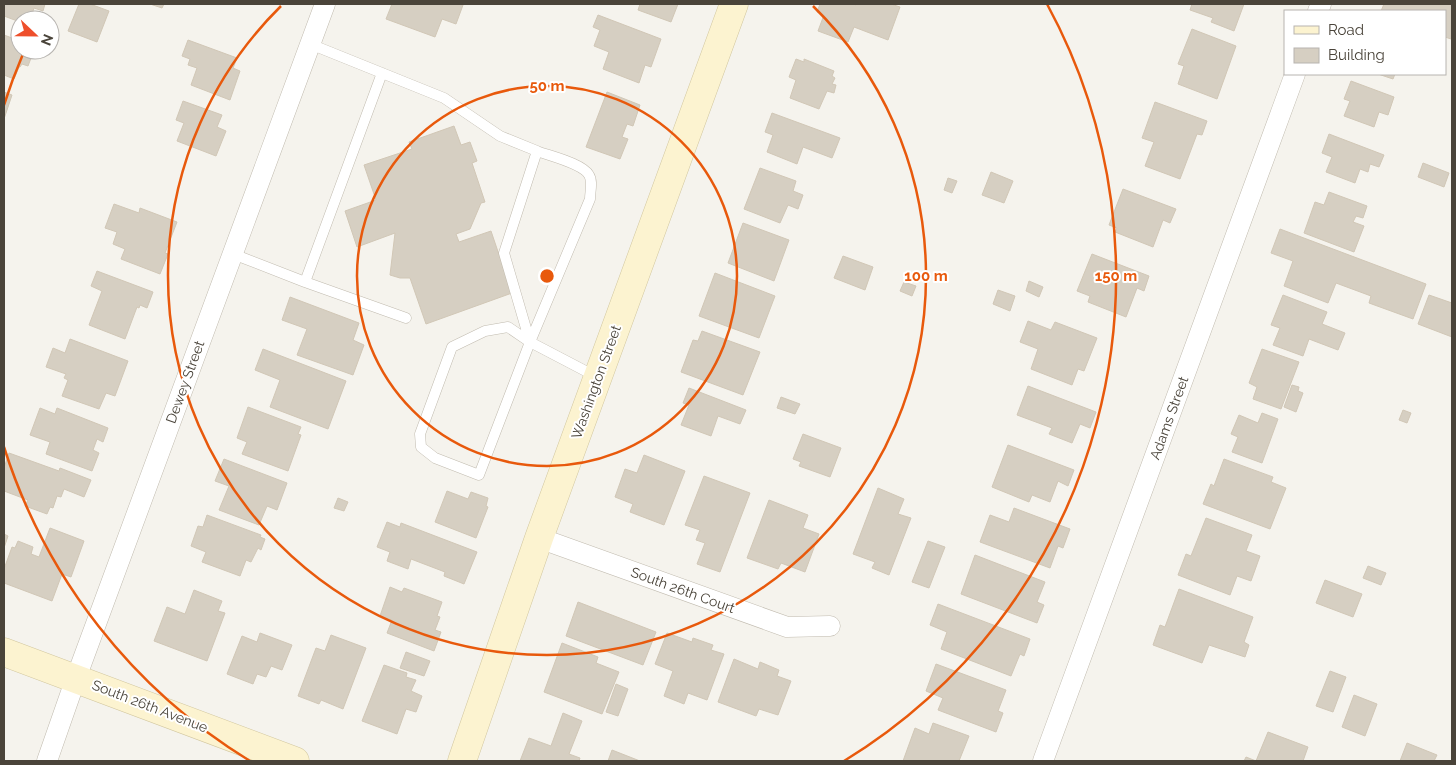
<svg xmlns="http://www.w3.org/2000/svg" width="1456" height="765" viewBox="0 0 1456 765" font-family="Raleway,sans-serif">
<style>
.building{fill:#d6cfc2;stroke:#d1c7b6}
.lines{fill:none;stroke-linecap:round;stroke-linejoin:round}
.lane-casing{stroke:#c1bbaf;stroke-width:11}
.street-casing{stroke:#c1bbaf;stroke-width:21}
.secondary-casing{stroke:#d2c79f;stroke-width:29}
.lane{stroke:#fff;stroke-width:10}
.street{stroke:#fff;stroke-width:20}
.secondary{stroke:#fcf3d0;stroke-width:28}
.ring{fill:none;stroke:#e8590c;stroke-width:2.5}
.labels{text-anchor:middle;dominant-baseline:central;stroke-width:4;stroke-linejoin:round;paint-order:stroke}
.street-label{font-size:14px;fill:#4a443a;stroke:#fff}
.centre{fill:#e8590c;stroke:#fff;stroke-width:2.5}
.ring-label{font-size:15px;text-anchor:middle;font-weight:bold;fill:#e8590c;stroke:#fff;stroke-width:4;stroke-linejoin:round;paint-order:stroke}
</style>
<rect width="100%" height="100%" fill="#f5f3ed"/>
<path class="building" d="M4 4H45L43 11 34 8 30 20H20V22L4 16Z
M79 4H90L109 11 97 42 68 31Z
M150 4H164L162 8Z
M392 4H458L463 5 456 24 442 19 435 37 386 19Z
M640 4H678L671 22 638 10Z
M820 4H853L856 5 857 4H891L900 7 888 40 854 27 848 42 818 31 824 15 817 12Z
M1192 4H1244L1234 31 1211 22 1213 18 1190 10Z
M1384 4H1452L1451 39 1445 37V11H1381Z
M598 15 661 39 651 67 645 65 639 83 603 69 609 52 594 46 600 30 593 27Z
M1192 29 1236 46 1217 99 1178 84 1184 66 1178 64Z
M4 35 20 41V50H34L28 66 22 64 20 67H19L14 79 4 75Z
M188 40 237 58 233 68 240 71 230 100 191 85 197 68 188 65 190 59 182 56Z
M796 59 804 62V59L834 71 832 76 835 78 832 84 836 85 834 93 827 91 819 109 790 98 796 80 789 77Z
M1378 74H1395L1393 79Z
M1351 81 1394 97 1388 115 1379 112 1374 127 1344 116 1350 101 1344 99Z
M4 92 12 95 4 119Z
M607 92 640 105 633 126 627 124 622 137 628 139 620 159 586 147Z
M183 101 222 115 217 127 226 131 216 156 177 141 184 123 176 120Z
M1155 102 1207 121 1202 135 1197 134 1180 179 1145 166 1154 142 1142 138Z
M772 113 840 138 832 158 803 147 797 164 767 152 773 135 765 132Z
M454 126 461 145 470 142 477 161 472 163 485 202 481 203 470 229 456 234 459 242 491 231 512 293 426 324 410 278H400L390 275 395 233 357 247 345 211 376 200 364 165 412 149 409 142Z
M1329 134 1384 155 1379 167 1370 164 1368 172 1360 169 1355 183 1326 172 1332 157 1322 153Z
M1423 163 1449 173 1444 187 1418 177Z
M760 168 796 181 793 191 803 195 798 209 788 205 780 223 744 209Z
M991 172 1013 181 1004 203 982 195Z
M948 178 957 181 952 193 944 190Z
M1123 189 1176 209 1170 223 1163 220 1153 247 1115 232 1117 228 1109 225Z
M1329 192 1367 206 1363 218 1356 216 1353 222 1364 226 1354 252 1304 233 1315 202 1324 205Z
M114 204 139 213 140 208 177 222 165 253 168 254 160 274 121 259 125 249 113 244 117 232 105 228Z
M743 223 789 240 774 281 728 263Z
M1280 229 1426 284 1413 319 1369 303 1371 296 1336 283 1328 303 1284 286 1293 261 1271 253Z
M1092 254 1149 276 1144 291 1137 288 1126 317 1088 302 1090 296 1077 291Z
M843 256 873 267 865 290 834 278Z
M97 271 153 292 147 308 140 305 139 308 137 307 125 339 89 325 102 291 91 286Z
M715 273 775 296 759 338 699 316Z
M1029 281 1043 287 1039 297 1026 291Z
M904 282 916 286 912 296 900 291Z
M998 290 1015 296 1010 311 993 304Z
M1283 295 1327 312 1322 324 1345 333 1338 350 1309 339 1303 356 1273 345 1280 328 1271 325Z
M1429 295 1452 303V337L1418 324Z
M290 297 359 323 353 340 364 345 353 375 297 355 307 329 282 320Z
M1028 321 1051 330 1055 322 1097 338 1084 371 1078 369 1072 385 1031 369 1038 349 1020 342Z
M702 331 760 352 743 395 681 372 693 340 698 341Z
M70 339 128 361 115 396 106 393 99 409 62 396 68 380 64 378 66 374 46 367 53 348 65 353Z
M263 349 346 381 328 429 270 407 280 380 255 370Z
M1262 349 1299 362 1281 409 1253 399 1257 387 1249 383Z
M1292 385 1299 387 1298 391 1303 393 1296 412 1284 407Z
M1028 386 1096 412 1090 428 1080 424 1072 443 1049 434 1052 428 1017 415Z
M689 388 746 410 740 424 718 416 711 436 681 425 689 405 683 403Z
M781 397 800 404 795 414 777 408Z
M248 407 301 427 298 434 301 435 288 471 242 454 247 442 237 438Z
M40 408 55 414 57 408 108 428 103 442 97 439 93 450 99 453 92 471 46 454 50 442 30 435Z
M1403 410 1411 413 1407 423 1399 420Z
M1262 413 1278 419 1262 463 1232 452 1238 437 1231 434 1239 415 1258 423Z
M803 434 841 448 830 477 799 466 801 462 793 459Z
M1008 445 1074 470 1068 486 1058 481 1050 502 1032 495 1029 502 992 487Z
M9 453 59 471 60 468 91 480 84 497 64 489 61 497 57 496 53 508 50 507 47 514 25 506 28 500 4 491V468Z
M644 455 685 471 664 525 630 512 633 504 615 497 625 469 637 473Z
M224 459 287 483 277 510 267 506 259 525 219 510 229 486 215 481Z
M1224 459 1273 477 1271 482 1286 488 1270 529 1203 504 1211 484 1214 486Z
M704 476 750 493 720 572 697 564 705 543 696 540 700 530 685 525Z
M878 488 904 499 898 514 911 518 889 575 872 568 875 562 853 554Z
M447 491 468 499 471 492 488 498 486 506 488 507 476 538 435 522Z
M338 498 348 502 344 511 334 508Z
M769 500 808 515 803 528 819 534 805 572 781 563 778 569 747 558Z
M1014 508 1070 529 1063 548 1058 546 1050 568 980 542 990 515 1009 522Z
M207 515 261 535 260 537 265 539 261 550 258 548 251 562 246 560 240 576 202 562 206 552 191 546 198 526 203 527Z
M1206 518 1252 535 1246 551 1260 556 1251 581 1237 576 1230 595 1178 575 1186 554 1191 556Z
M387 522 400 527 401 523 477 552 464 584 444 576 445 572 411 559 408 569 387 561 390 552 377 547Z
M50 528 84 541 71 577 62 574 52 601 4 583V569L12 547 15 548 18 541 33 547 31 554 39 557Z
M4 534 8 536 4 548Z
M928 541 945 547 929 588 912 582Z
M975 555 1045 582 1037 602 1044 605 1037 623 961 594Z
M1368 566 1386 573 1381 585 1363 578Z
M1325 580 1362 594 1353 617 1316 603Z
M390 587 402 592 404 588 442 602 437 616 440 617 435 630 441 632 434 651 387 633 392 620 380 616Z
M1179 589 1253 617 1244 642 1249 645 1245 657 1209 645 1202 663 1153 645 1160 625 1165 627Z
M194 590 222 601 218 611 225 613 207 661 154 641 167 607 185 614Z
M578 602 656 632 643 665 566 636Z
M938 604 1030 639 1024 656 1020 654 1011 676 941 649 947 632 930 625Z
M260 633 292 645 282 670 271 666 266 677 257 674 253 684 227 674 242 636 257 642Z
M667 633 692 642 693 638 713 645 711 650 724 654 707 700 688 693 684 704 664 696 673 671 655 664Z
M331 635 366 648 343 709 321 700 319 704 298 696 316 648 325 651Z
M562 643 598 657 596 663 619 672 602 714 544 692Z
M406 652 430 661 424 676 400 668Z
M734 659 758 669 760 662 779 670 777 676 791 681 778 715 759 709 756 716 718 702Z
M936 664 1006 690 998 711 1003 713 996 732 938 710 943 698 926 691Z
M384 665 407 673 406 677 416 680 411 691 422 696 416 712 406 709 397 734 362 721Z
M1330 671 1346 677 1333 712 1316 706Z
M616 684 628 689 618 716 606 712Z
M1354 695 1377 704 1365 736 1342 727Z
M563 713 582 721 569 754 580 758 579 761H520L529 738 551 746Z
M933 723 969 736 959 761H903L915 728 929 734Z
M1268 732 1308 747 1303 761H1244L1246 757 1256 761Z
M1407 743 1437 755 1434 761H1400Z
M612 750 640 761H608Z"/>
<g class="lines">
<g class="lane-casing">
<path id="lane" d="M310 44 444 98 500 136 537 151
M382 73 305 282 406 318
M233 254 305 282
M530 342 504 253 537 151C549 156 582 163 589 175 593 181 590 192 590 199L530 342 479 475 435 458 421 447 420 434 452 347 485 331 508 327 530 342 597 377"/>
</g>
<g class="street-casing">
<path id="street" d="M1318 11 1321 4
M539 538 787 627 830 626
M47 761 76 678 325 4
M1043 761 1295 74"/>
</g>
<g class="secondary-casing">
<path id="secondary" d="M4 652 295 761
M462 761 539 538 734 4"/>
</g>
<use href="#lane" class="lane"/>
<use href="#street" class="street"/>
<use href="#secondary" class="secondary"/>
</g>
<g class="ring">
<circle cx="547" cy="276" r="190"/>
<path d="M813 6A379 379 0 1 1 281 6"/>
<path d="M250 761A569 569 0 0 1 4 447M4 105A569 569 0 0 1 23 54M1047 4A569 569 0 0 1 844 761"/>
</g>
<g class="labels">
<g class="street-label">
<text transform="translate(185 382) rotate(-70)">Dewey Street</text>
<text transform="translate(596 382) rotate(-70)">Washington Street</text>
<text transform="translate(1169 418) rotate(-70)">Adams Street</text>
<text transform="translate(683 590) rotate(20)">South 26th Court</text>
<text transform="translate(150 706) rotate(21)">South 26th Avenue</text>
</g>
</g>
<circle cx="547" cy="276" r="8" class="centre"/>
<g class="ring-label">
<text x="547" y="91">50 m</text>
<text x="926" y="281">100 m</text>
<text x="1116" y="281">150 m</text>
</g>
<rect width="1456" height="765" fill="none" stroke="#4a443a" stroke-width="10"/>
<rect x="1284" y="10" width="162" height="65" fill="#ffffff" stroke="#b7b4b0"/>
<rect x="1294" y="26" width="25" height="8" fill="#fcf3d0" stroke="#b7b4b0"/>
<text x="1328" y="35" font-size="15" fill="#4a443a">Road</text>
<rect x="1294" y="48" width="25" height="15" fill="#d6cfc2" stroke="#b7b4b0"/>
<text x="1328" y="60" font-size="15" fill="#4a443a">Building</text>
<g transform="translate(35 35) rotate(112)"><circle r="24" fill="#ffffff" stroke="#b7b4b0"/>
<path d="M0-4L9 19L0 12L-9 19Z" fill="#ee4f2b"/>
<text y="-8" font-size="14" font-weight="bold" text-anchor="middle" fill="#4a443a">N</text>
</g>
</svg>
